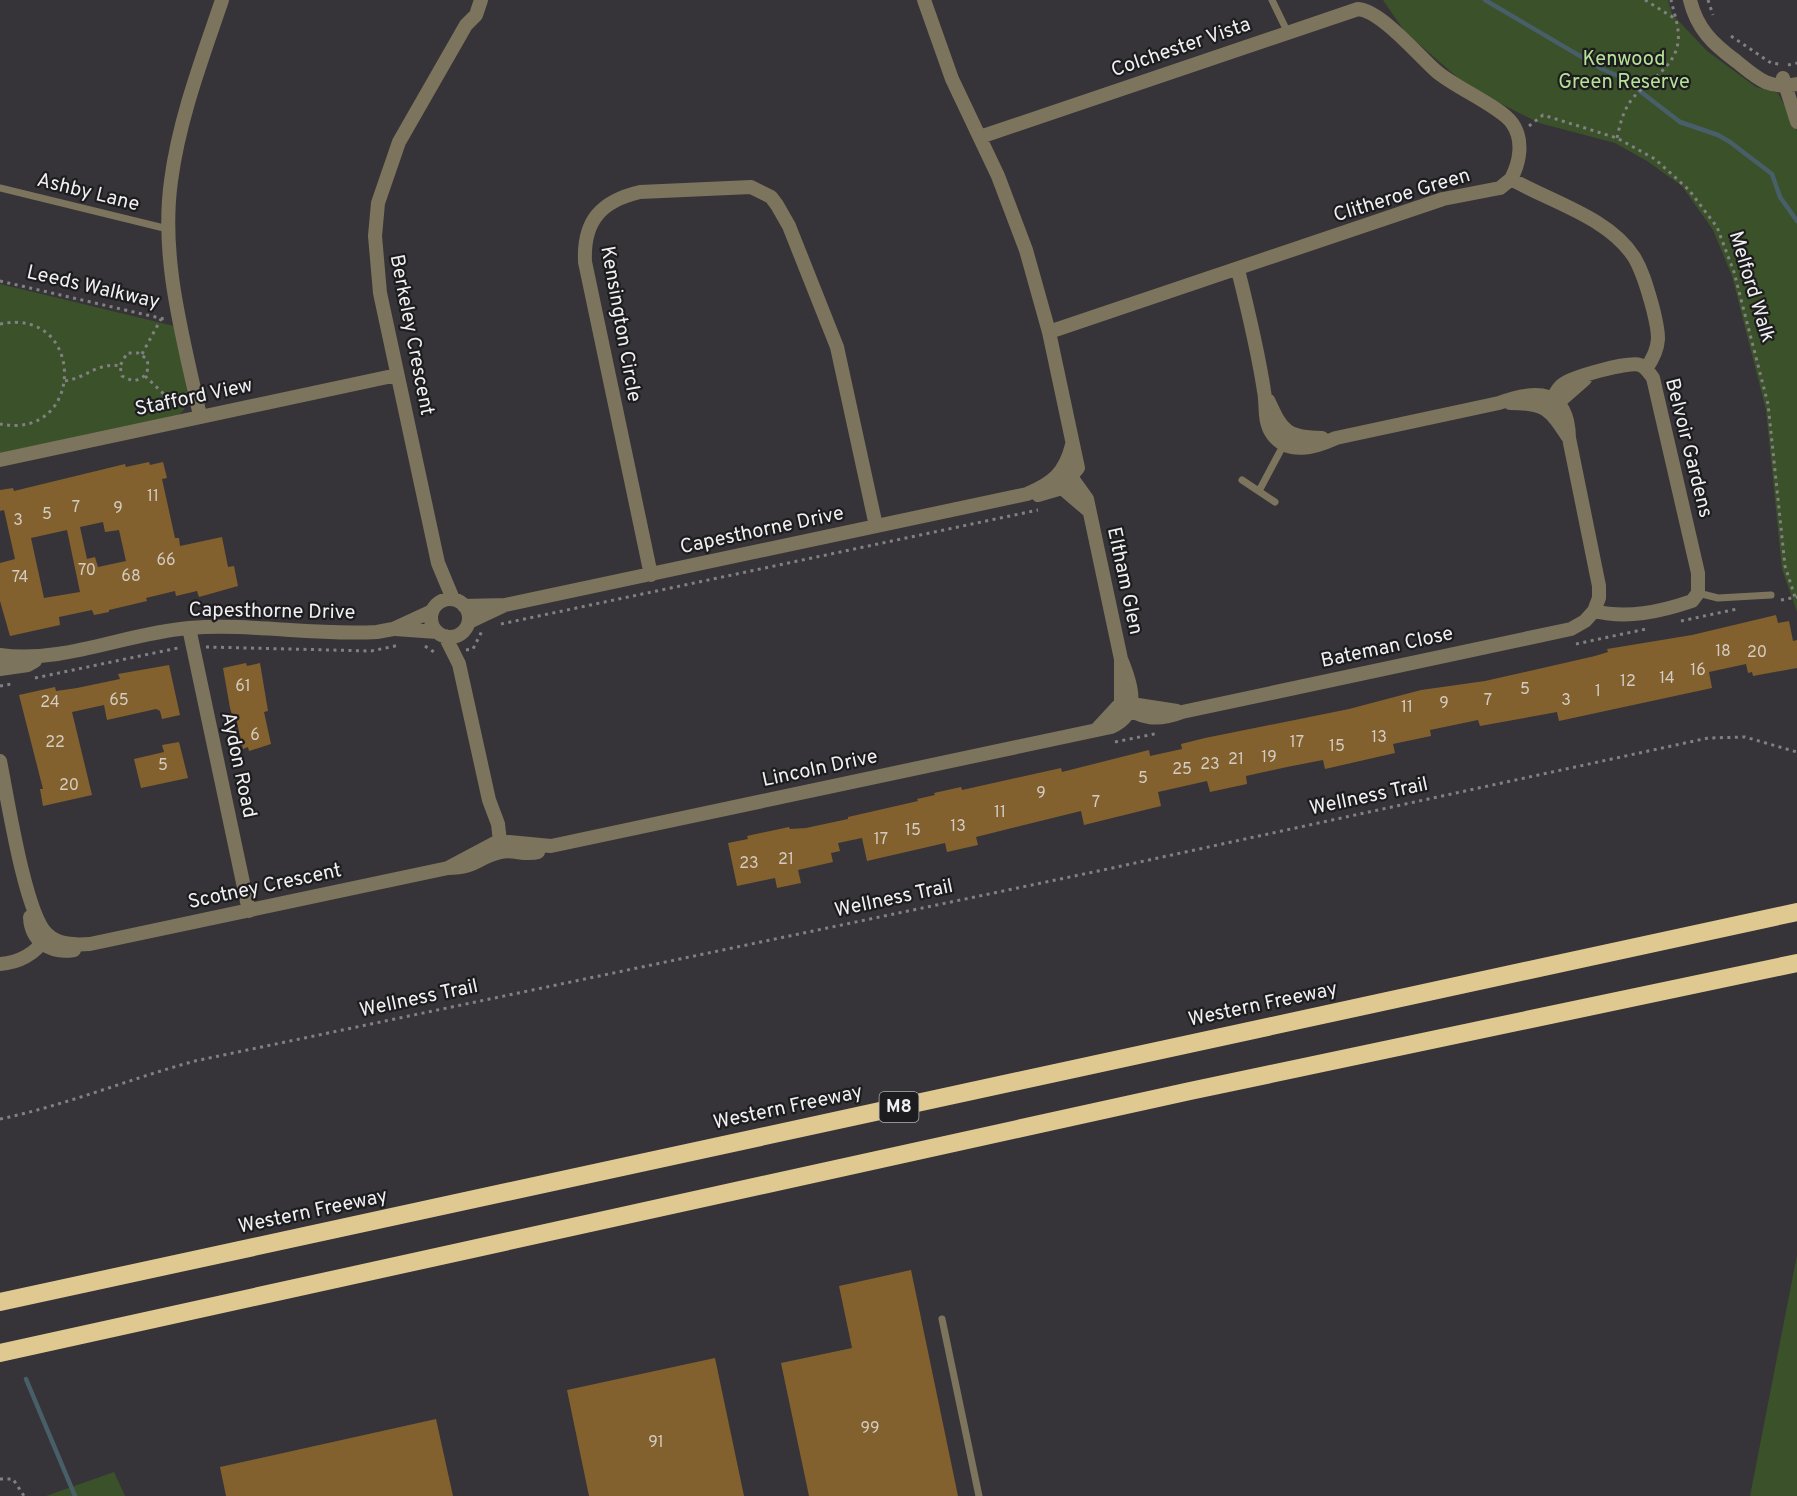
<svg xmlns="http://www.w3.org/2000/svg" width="1797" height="1496" viewBox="0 0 1797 1496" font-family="Overpass,sans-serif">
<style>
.green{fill:#3b512a}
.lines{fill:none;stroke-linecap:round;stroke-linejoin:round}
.stream{stroke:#485e68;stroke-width:4.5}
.building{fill:#82612f;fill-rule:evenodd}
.path{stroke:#818083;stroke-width:3;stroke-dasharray:3 4.5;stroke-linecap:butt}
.lane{stroke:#7d745d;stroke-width:7}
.street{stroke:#7d745d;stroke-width:14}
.highway{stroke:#e0c990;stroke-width:18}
.labels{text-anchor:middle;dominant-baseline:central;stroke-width:4.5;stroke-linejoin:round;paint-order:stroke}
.number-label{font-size:16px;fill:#d4ccc0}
.shield{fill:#1d1c1e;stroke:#b1b0b2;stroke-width:1.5}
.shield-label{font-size:18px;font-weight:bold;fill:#f0eff1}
.street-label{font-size:20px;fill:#f0eff1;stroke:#1d1c1e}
.park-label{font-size:20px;fill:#b5e297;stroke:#1d1c1e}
</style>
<rect width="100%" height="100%" fill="#363438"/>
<path class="green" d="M1383 0H1668L1672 14 1707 51 1756 87 1778 93 1797 131V612L1782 569 1766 410 1732 276 1713 230 1682 186 1647 161 1615 143 1539 123 1486 96 1457 77 1405 32Z
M0 284 174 326 188 396C187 408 183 413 173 418L0 453Z
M1797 1255V1496H1750Z
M114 1472 125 1496H46Z"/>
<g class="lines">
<path class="stream" d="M1485 0 1602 69 1623 78 1680 122 1718 135 1730 142 1772 174 1780 197 1797 221
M26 1379 75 1496"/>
</g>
<path class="building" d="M149 462 150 465 163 462 167 478 162 479 175 538H179L180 546 222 537 228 567 234 566 238 586 199 597 197 591 176 596 175 591 146 598 147 601 109 610V612L94 615 92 610 59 617 60 625 10 636 0 601V563L15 559 4 510 0 511V490L13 488 14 491 125 464 126 467ZM103 522 105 532 119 530 126 561 98 567 95 557 87 559 80 527ZM67 530 80 592 44 598 31 538Z
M1776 615 1778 623 1789 621 1793 641 1797 640V668L1753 676 1752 672 1748 673 1746 664 1709 672 1712 688 1559 721 1557 712 1480 726 1478 720 1430 730 1431 736 1393 744 1395 753 1325 769 1323 760 1287 767 1246 776 1247 784 1210 792 1207 781 1158 792 1161 806 1084 825 1081 811 976 837 978 845 947 852 945 843 867 861 862 838 838 843 840 851 831 853 833 862 798 870 801 883 777 888 775 878 737 886 728 843 748 839 747 836 789 827 790 829 806 828 848 819V817L918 801 917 799 935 795 934 793 961 787 962 790 1061 768 1062 772 1149 750 1150 756 1182 749 1181 744 1205 738 1349 709 1421 690 1485 681 1595 656 1608 652 1607 649 1692 635Z
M246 663 247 666 260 663 268 711 264 712 271 744 249 751 248 747 243 749 236 718H233L230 708 223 668Z
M169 665 180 715 162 719 160 711 156 709 107 720 104 705 72 712 92 795 43 806 40 789H43L19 695 55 687 56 691 77 688 120 679 118 674Z
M179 742 188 778 141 788 134 759 164 752 162 745Z
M911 1270 958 1496H809L781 1363 852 1348 839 1286Z
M715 1358 744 1496H589L567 1390Z
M436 1419 453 1496H226L220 1467Z"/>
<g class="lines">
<path class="path" d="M1645 0 1674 18
M1708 0 1713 15
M1731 36 1771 63 1779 64
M1788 65 1797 63
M1529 126 1543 115 1617 138 1655 159 1689 190 1717 227 1734 272 1768 404 1785 566 1795 597
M1617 138C1620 124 1623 111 1632 99 1647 81 1675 68 1678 42 1680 29 1674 13 1671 0
M0 281 164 319
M0 324C86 306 86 441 0 424
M142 354 161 319
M145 376 168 398
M65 381C88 377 98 362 120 366L122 376 133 381C145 378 150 373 147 359L138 353H127L120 366
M1781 600 1797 597
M1681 621 1737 609
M501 624 1038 510
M1576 644 1646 629
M425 646 437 654
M206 647 371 651 400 645
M466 650 473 649 482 631
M35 678 178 648
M0 686 11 684
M1115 742 1159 733
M0 1119C67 1105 129 1079 195 1061L1103 870 1708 738 1745 737 1797 752
M0 1479H13L24 1496"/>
<path class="lane" d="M1272 0 1288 33
M0 188 168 229
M1242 480 1275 502
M1259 491 1284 444
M1698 593 1718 598 1771 595
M942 1319 979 1496"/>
<path class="street" d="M924 0 952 79 998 176 1026 250 1049 332 1078 468 1062 488 1038 495
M1690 0C1697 29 1713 44 1736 61 1757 78 1768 90 1797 84
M1783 78 1797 122
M980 137 1358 9C1381 11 1417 54 1436 71 1454 87 1501 107 1512 123 1524 140 1520 162 1511 179
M1238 270C1248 310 1258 351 1264 391 1267 406 1263 422 1273 435 1289 456 1316 447 1336 438L1499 403C1537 389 1568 389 1569 438L1599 586V598L1594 611C1627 619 1660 612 1692 601L1698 593V573L1653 378C1650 374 1646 367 1640 365 1629 361 1571 377 1562 385 1555 391 1552 401 1549 410
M1049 332 1443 199 1500 188 1511 179C1551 202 1608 217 1634 257 1643 272 1647 288 1652 305 1659 333 1663 344 1646 369
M1268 400C1282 431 1287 438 1322 438
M1510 403C1545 403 1549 408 1568 437
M1552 408 1585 379
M200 416C184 340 160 260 171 181 179 119 202 59 222 0
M0 460 397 375
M1089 511 1062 488 1060 475 1072 478 1087 499 1121 659V703L1097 729
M651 575 585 262C583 221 601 201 640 192L751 187 771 197 777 205 789 226 837 347 876 526
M453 599 438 563 380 293 375 236 378 203 399 142 466 25 476 15 481 0
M431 618a19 19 0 1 1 38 0a19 19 0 1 1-38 0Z
M464 606 505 605 1027 494C1053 483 1065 473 1072 445
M469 622 503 606
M189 628 249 911
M395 629 437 632
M445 636 459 664 489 800 498 824 501 850
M0 655C63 664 126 633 189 628 252 623 315 636 377 632L393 629 432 611
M0 669 28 665 35 661
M1121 703C1140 720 1159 721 1182 712L1571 629 1585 621 1594 611
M1125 703 1177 711
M0 761C7 795 25 914 47 934 58 945 75 945 90 944L448 868C476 868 478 857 501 852 513 849 525 856 538 852
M448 868 495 843 509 842 551 846 1111 727C1142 714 1131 683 1121 659
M30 917C31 942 51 954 74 950
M0 964C17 963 37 954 44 938"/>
<path class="highway" d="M0 1302 1797 912
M0 1353 1190 1091 1797 963"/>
</g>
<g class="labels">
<g class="number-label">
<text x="153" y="497">11</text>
<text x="76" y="508">7</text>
<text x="118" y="509">9</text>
<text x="47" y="515">5</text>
<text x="18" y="521">3</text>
<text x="166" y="561">66</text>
<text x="87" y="571">70</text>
<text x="131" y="577">68</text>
<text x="20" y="578">74</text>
<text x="1723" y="652">18</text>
<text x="1757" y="653">20</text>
<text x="1698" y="671">16</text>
<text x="1667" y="679">14</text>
<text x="1628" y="682">12</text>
<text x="243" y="687">61</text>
<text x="1525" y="690">5</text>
<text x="1598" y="692">1</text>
<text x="119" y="701">65</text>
<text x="1488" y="701">7</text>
<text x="1566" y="701">3</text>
<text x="50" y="703">24</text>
<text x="1444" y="704">9</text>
<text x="1407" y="708">11</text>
<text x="255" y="736">6</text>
<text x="1379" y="738">13</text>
<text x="55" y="743">22</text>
<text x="1297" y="743">17</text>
<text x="1337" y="747">15</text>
<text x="1269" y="758">19</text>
<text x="1236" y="760">21</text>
<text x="1210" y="765">23</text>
<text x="163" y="766">5</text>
<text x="1182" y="770">25</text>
<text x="1143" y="779">5</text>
<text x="69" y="786">20</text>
<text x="1041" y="794">9</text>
<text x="1096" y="803">7</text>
<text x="1000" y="813">11</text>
<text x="958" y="827">13</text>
<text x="913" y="831">15</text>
<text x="881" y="840">17</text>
<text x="786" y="860">21</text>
<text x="749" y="864">23</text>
<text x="870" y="1429">99</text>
<text x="656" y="1443">91</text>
</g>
<rect class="shield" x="879.5" y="1092" width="39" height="30" rx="4.5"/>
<g class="shield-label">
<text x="899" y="1107">M8</text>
</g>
<g class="street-label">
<text transform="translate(1181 48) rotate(-19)">Colchester Vista</text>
<text transform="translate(88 193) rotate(14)">Ashby Lane</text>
<text transform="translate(1402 196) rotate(-17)">Clitheroe Green</text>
<text transform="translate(1751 287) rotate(73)">Melford Walk</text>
<text transform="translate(93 288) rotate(13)">Leeds Walkway</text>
<text transform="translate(620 324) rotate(80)">Kensington Circle</text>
<text transform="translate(411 335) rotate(79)">Berkeley Crescent</text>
<text transform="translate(194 398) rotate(-12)">Stafford View</text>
<text transform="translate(1688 448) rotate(76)">Belvoir Gardens</text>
<text transform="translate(762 531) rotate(-12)">Capesthorne Drive</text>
<text transform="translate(1124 581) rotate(78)">Eltham Glen</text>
<text transform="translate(272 612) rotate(1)">Capesthorne Drive</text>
<text transform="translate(1387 648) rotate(-12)">Bateman Close</text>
<text transform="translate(238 765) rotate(78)">Aydon Road</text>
<text transform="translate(820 769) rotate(-12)">Lincoln Drive</text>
<text transform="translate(1369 797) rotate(-12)">Wellness Trail</text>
<text transform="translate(265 887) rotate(-12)">Scotney Crescent</text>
<text transform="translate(894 899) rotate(-12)">Wellness Trail</text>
<text transform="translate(419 999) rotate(-12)">Wellness Trail</text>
<text transform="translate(1263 1005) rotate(-12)">Western Freeway</text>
<text transform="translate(788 1108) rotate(-12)">Western Freeway</text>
<text transform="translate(313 1212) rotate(-12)">Western Freeway</text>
</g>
<g class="park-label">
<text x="1624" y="60">Kenwood<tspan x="1624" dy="23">Green Reserve</tspan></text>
</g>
</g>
</svg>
